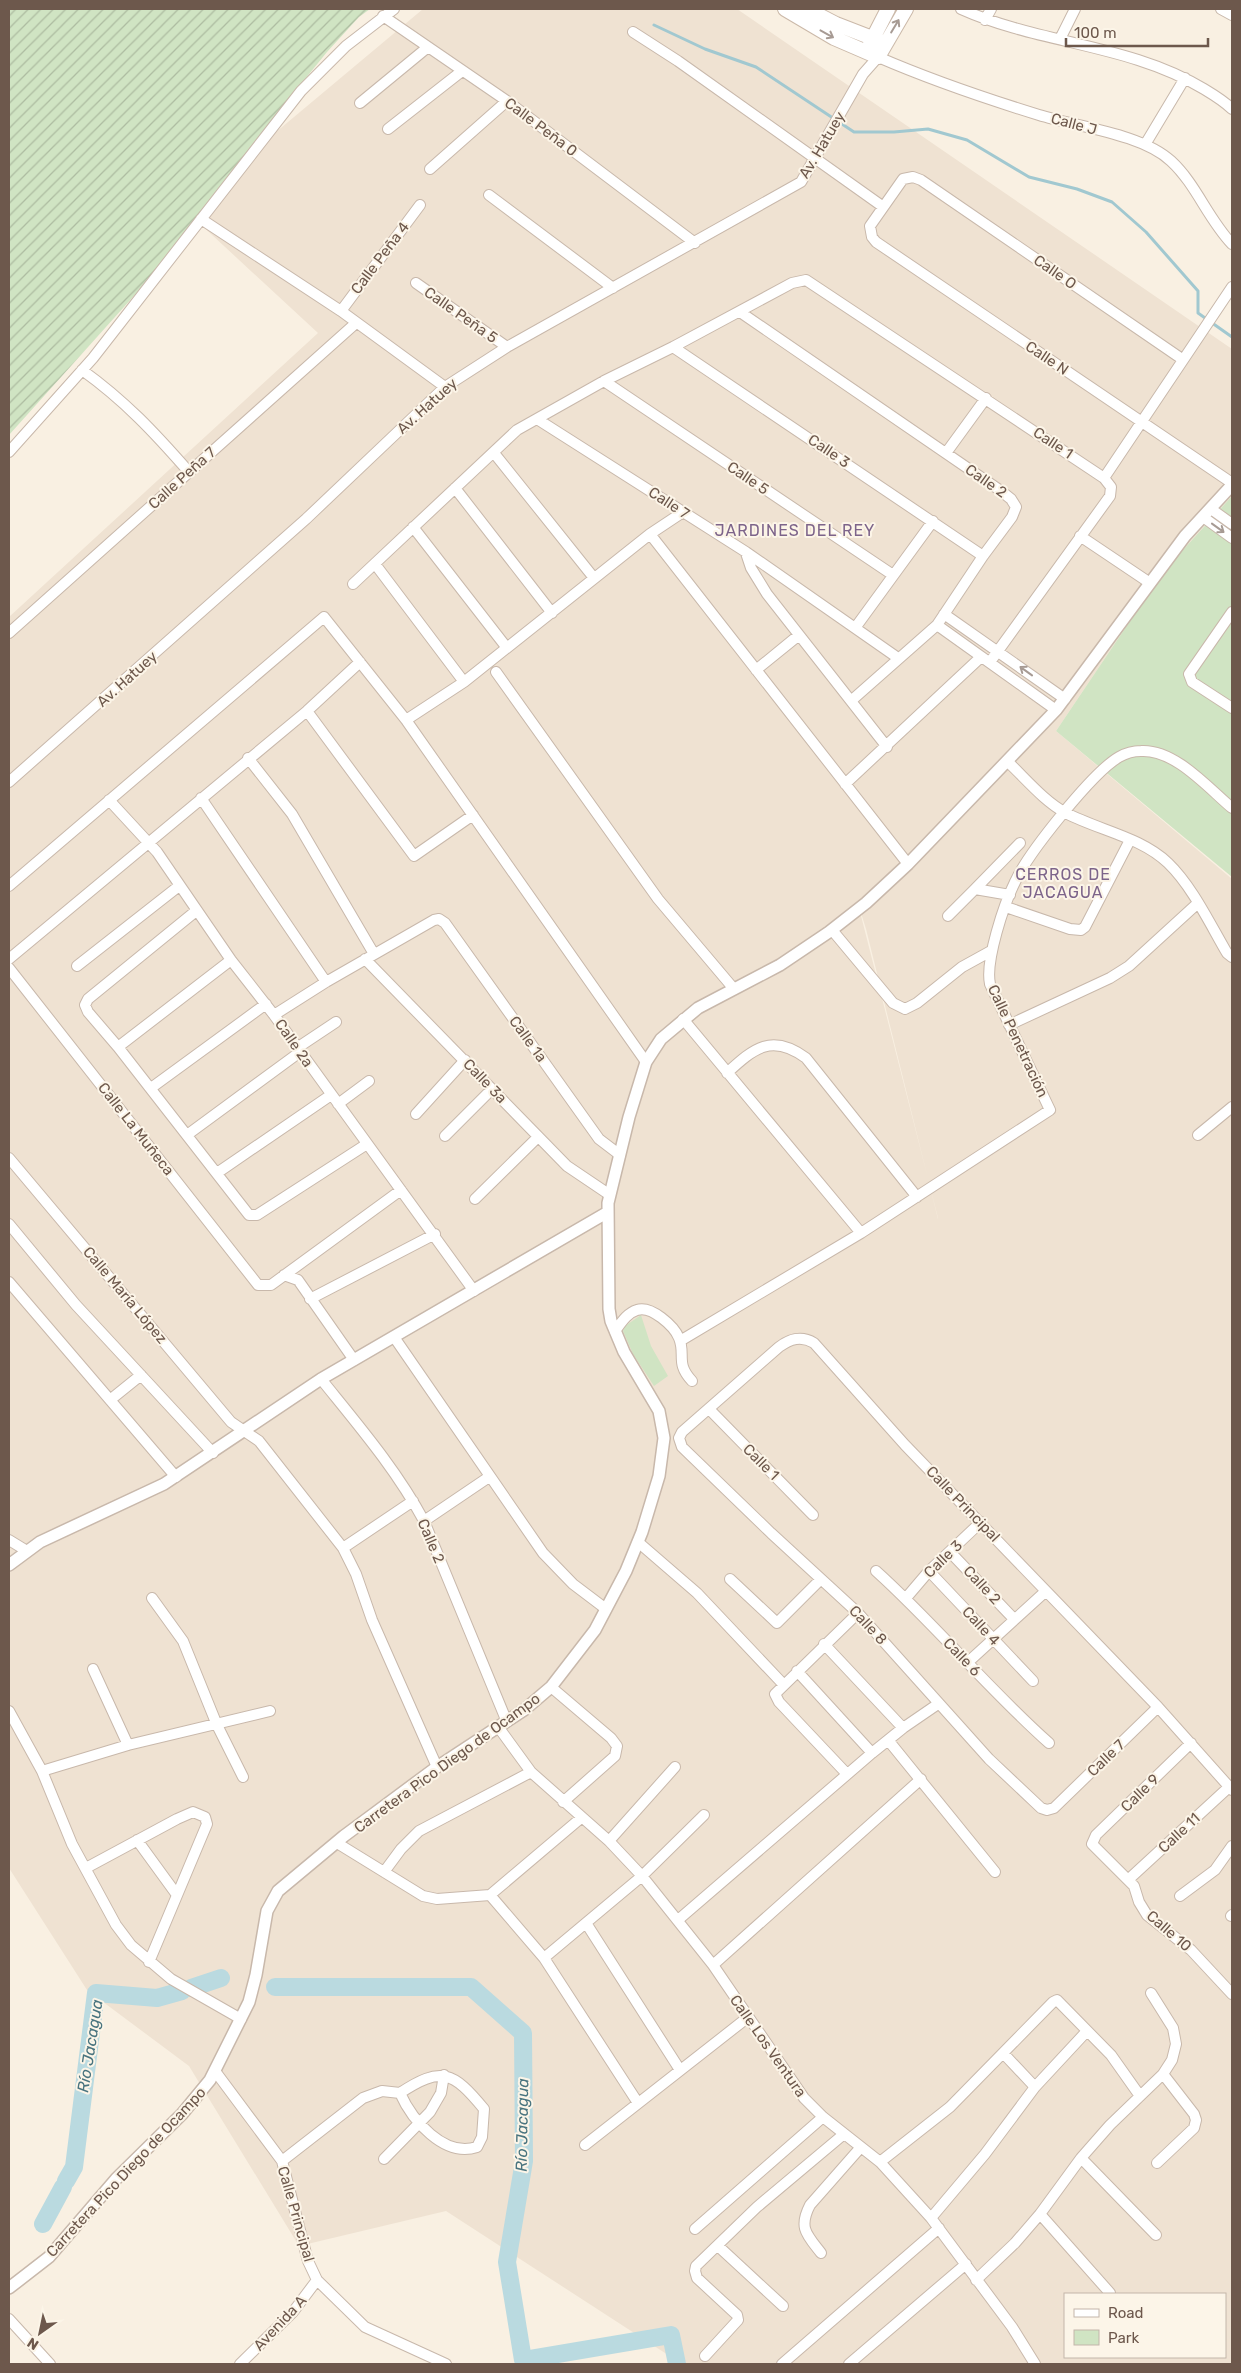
<svg xmlns="http://www.w3.org/2000/svg" width="1241" height="2373" viewBox="0 0 1241 2373" font-family="Rubik,sans-serif">
<style>
.residential{fill:#efe2d2;fill-rule:evenodd}
.green{fill:#d0e4c3}
.garden{fill:url(#garden-furrows)}
.lines{fill:none;stroke-linecap:round;stroke-linejoin:round}
.stream{stroke:#a1c8d0;stroke-width:3}
.river{stroke:#badae0;stroke-width:18}
.minor-casing{stroke:#c8b8ab;stroke-width:12}
.tertiary-casing{stroke:#c8b8ab;stroke-width:14}
.secondary-casing{stroke:#cbb9a9;stroke-width:16}
.minor{stroke:#fff;stroke-width:10}
.tertiary{stroke:#fff;stroke-width:11}
.secondary{stroke:#fff;stroke-width:14}
.oneway{stroke:#a79b94}
.labels{text-anchor:middle;dominant-baseline:central;stroke-width:4;stroke-linejoin:round;paint-order:stroke}
.street-label{font-size:15px;fill:#6d584c;stroke:#fcf5e8}
.neighbourhood-label{font-size:16px;letter-spacing:1px;fill:#7d648a;stroke:#fcf5e8}
.water-label{font-size:16px;font-style:italic;fill:#49747f;stroke:#fcf5e8}
</style>
<defs>
<pattern id="garden-furrows" width="10" height="10" patternUnits="userSpaceOnUse" patternTransform="scale(1.25)"><rect width="10" height="10" fill="#d0e4c3"/><path d="M-1 1l2-2M0 10L10 0M9 11l2-2" fill="none" stroke="#adbca1"/></pattern>
</defs>
<rect width="100%" height="100%" fill="#f9f0e2"/>
<path class="residential" d="M423 9H737L1232 349V496L1163 572 1056 731 1232 879V2364H682L446 2211 299 2246 189 2066 87 1990 9 1868V617L318 333 184 209ZM857 900 866 929 938 1219V1218ZM1065 2294H1225V2357H1065Z"/>
<path class="green" d="M1232 496V877L1056 731 1163 572Z
M641 1315 651 1346 668 1376 654 1386 633 1354 623 1331 625 1326Z"/>
<path class="garden" d="M9 9H370L359 17 327 52 283 106 150 278 9 435Z"/>
<g class="lines">
<path class="stream" d="M654 25 705 49 756 67 854 132H894L928 129 967 140 1029 177 1077 189 1112 202 1146 232 1198 291V313L1232 337"/>
<path class="river" d="M275 1987H471L523 2033 524 2161 507 2262 523 2360 671 2335 677 2364
M191 1988 221 1978
M66 2181 74 2167 96 1993 157 1998 182 1991
M43 2224 63 2187"/>
<g class="minor-casing">
<path id="minor" d="M961 9C1039 44 1130 44 1204 89 1214 95 1224 101 1232 109
M1221 9 1232 15
M383 16 507 101 695 243
M985 20 991 9
M633 32 678 61 882 206
M1060 39 1075 9
M360 103 428 47
M388 129 462 71
M1146 143 1185 78
M430 169 507 101
M489 195 613 288
M201 219 341 311 445 387
M416 283 507 347
M341 311 420 205
M740 312 1001 491 1011 499 1016 507 1012 517 983 556 937 625 852 700
M673 347 983 556
M1182 359 921 180 913 177 903 179 870 226 872 237 876 242 1232 483
M82 370C125 401 154 432 189 472
M604 381 893 575
M537 419 746 552 898 658
M9 452 93 358 301 91 346 46 394 9
M494 453 594 578
M946 453 986 398
M1104 478 1232 287
M455 488 552 613
M1211 509 1232 524
M1203 517 1232 538
M413 527 507 648
M650 534 908 864
M1080 536 1150 583
M746 553 751 568 767 594 887 747
M375 564 464 682
M353 584 517 430 604 381 673 347 792 283 806 280 1104 478 1111 487 1110 496 990 662
M1232 612 1189 674 1192 682 1232 708
M944 614 1065 699
M937 625 1056 710
M855 628 933 521
M9 633 356 323
M756 670 799 635
M496 672 658 899 734 989
M307 711 414 856 473 815
M406 720 464 682 650 534 683 512
M248 758 292 814 374 954
M1008 762C1026 779 1044 801 1066 813 1098 830 1141 837 1168 863 1192 886 1210 924 1227 953L1232 957
M9 782 306 519 445 387 507 347 801 182 863 74 878 57C931 80 984 98 1039 115 1078 127 1142 134 1171 161 1196 184 1208 219 1232 244
M845 784 981 657
M201 798 326 982
M109 800 157 852 231 960 274 1015 474 1291
M9 886 324 617 406 720 646 1062
M975 889 1020 843
M1006 907 1070 929 1081 930 1085 927 1130 840
M196 911 88 999 85 1005 88 1012 118 1047 249 1215H257L367 1144
M948 916 975 889 1010 895
M832 930 893 1003 905 1009 917 1003 962 967 991 951
M9 959 307 711 360 662
M365 959 567 1166 610 1195
M77 966 179 886
M9 968 258 1285H271L401 1190
M274 1015 326 982 434 920 439 919 445 923 599 1139 620 1155
M683 1019 861 1233
M1009 1025 1110 978 1129 966 1198 903
M118 1047 231 960
M297 1048 336 1022
M727 1073C754 1048 772 1033 806 1058L917 1197
M151 1088 266 1004
M338 1104 369 1081
M416 1114 465 1060
M187 1135 300 1052
M1198 1135 1232 1107
M445 1136 492 1089
M9 1158 231 1422 259 1441 343 1548 356 1574 372 1620 437 1767
M217 1173 331 1095
M475 1199 538 1137
M9 1224 76 1305 213 1453
M284 1275 298 1280 354 1360
M9 1282 176 1477
M310 1299 435 1234
M615 1331C621 1323 627 1313 637 1310 651 1305 674 1326 679 1338 686 1355 675 1363 692 1381
M394 1337 543 1553 573 1584 606 1609
M680 1341 861 1233 1050 1110 990 984C985 961 1004 904 1015 882 1028 853 1093 772 1119 757 1126 753 1134 751 1141 751 1175 749 1208 788 1232 808
M321 1379C358 1425 396 1469 424 1521L507 1722
M110 1400 141 1375
M709 1409 813 1515
M679 1438 682 1432 779 1347C790 1339 801 1335 814 1343L905 1445 1158 1707 1232 1790
M679 1438 682 1447 771 1533 858 1613 989 1759 1041 1808 1047 1810 1054 1808 1158 1707
M424 1521 489 1477
M9 1540 27 1551
M638 1542 697 1593 783 1684
M343 1548 413 1501
M950 1552 1014 1619
M876 1571C936 1625 988 1689 1049 1743
M929 1571 1033 1681
M730 1579 777 1623 821 1579
M152 1598 183 1641 217 1725 243 1777
M906 1598 929 1571 981 1522
M824 1644 903 1728
M967 1663 1046 1591
M93 1669 128 1745
M797 1671 872 1753
M551 1687 611 1738 617 1746 615 1756 563 1802
M9 1711 42 1771 72 1844 116 1925 131 1945 171 1979 241 2019
M499 1728 531 1772 609 1841 642 1876 713 1965 804 2098 823 2117 880 2162 931 2218 1012 2327 1035 2364
M888 1740 995 1872
M1191 1743 1096 1835 1092 1844 1134 1886 1139 1902 1147 1915 1191 1950 1232 1994
M42 1771 128 1745 270 1711
M847 1774 779 1702 775 1694 858 1613
M137 1840 177 1895
M609 1841 675 1767
M337 1843 423 1896 437 1899 490 1895 581 1818
M86 1868 177 1819 193 1812 205 1817 207 1824 149 1962
M384 1872 401 1849 419 1831 531 1772
M1129 1879 1229 1787
M490 1895 544 1958 638 2103
M1180 1896 1215 1870 1232 1846
M1231 1916 1232 1915
M678 1920 872 1753 903 1728 938 1704
M586 1923 680 2070
M544 1958 642 1876 704 1815
M713 1965 921 1779
M215 2071 282 2161 308 2261 317 2280 365 2327 446 2364
M1035 2087 1003 2053 1053 2002 1057 2000 1111 2055 1140 2096
M585 2145 747 2018
M1081 2158 1156 2235
M384 2159 430 2112 441 2093 444 2075
M282 2161 363 2098 382 2091 400 2093C412 2120 444 2158 477 2147L482 2137 484 2109C453 2071 441 2066 400 2093
M880 2162 950 2107 1004 2052
M1157 2163 1194 2128 1196 2120 1194 2114 1163 2074
M1040 2214 1110 2293
M931 2218 985 2154 1035 2087 1087 2031
M695 2229 823 2117
M718 2246 783 2306
M821 2253C807 2235 798 2228 810 2205L861 2147
M976 2280 1015 2243 1040 2214 1081 2158 1110 2125 1163 2074 1172 2060 1176 2044 1173 2028 1151 1993
M9 2319 50 2364
M705 2356 738 2320 737 2315 697 2278 695 2271 696 2266 757 2207 844 2134
M240 2364 293 2312 317 2280
M782 2364 939 2228
M849 2364 966 2264"/>
</g>
<g class="tertiary-casing">
<path id="tertiary" d="M9 1565 40 1542 164 1484 321 1379 608 1212
M9 2288 49 2257 116 2179 182 2114 210 2080 249 2002 256 1975 267 1911 278 1891 344 1836 437 1767 524 1710 551 1687 595 1630 626 1571 642 1532 659 1476 664 1438 659 1411 624 1352 611 1321 609 1309 608 1203 629 1117 646 1062 661 1039 698 1008 780 965 829 932 866 903 908 864 1056 710 1185 536 1232 485"/>
</g>
<g class="secondary-casing">
<path id="secondary" d="M785 9 834 38 878 57 906 9
M807 9 836 24 885 43
M870 44 888 9"/>
</g>
<use href="#minor" class="minor"/>
<use href="#tertiary" class="tertiary"/>
<use href="#secondary" class="secondary"/>
</g>
<defs><path id="oneway-shaft" d="M-6 0H5M1.5-3L5.5 0L1.5 3" fill="none" stroke-width="1.6" stroke-linecap="round" stroke-linejoin="round" transform="scale(1.25)"/></defs>
<g class="oneway">
<use href="#oneway-shaft" transform="translate(895 26) rotate(-59)"/>
<use href="#oneway-shaft" transform="translate(827 34) rotate(29)"/>
<use href="#oneway-shaft" transform="translate(1218 528) rotate(36)"/>
<use href="#oneway-shaft" transform="translate(1026 671) rotate(-144)"/>
</g>
<g class="labels">
<g class="street-label">
<text transform="translate(1074 124) rotate(15)">Calle J</text>
<text transform="translate(541 127) rotate(37)">Calle Peña 0</text>
<text transform="translate(822 145) rotate(-59)">Av. Hatuey</text>
<text transform="translate(380 258) rotate(-53)">Calle Peña 4</text>
<text transform="translate(1055 272) rotate(35)">Calle O</text>
<text transform="translate(461 315) rotate(35)">Calle Peña 5</text>
<text transform="translate(1047 358) rotate(34)">Calle N</text>
<text transform="translate(427 406) rotate(-42)">Av. Hatuey</text>
<text transform="translate(1053 443) rotate(34)">Calle 1</text>
<text transform="translate(829 451) rotate(34)">Calle 3</text>
<text transform="translate(182 478) rotate(-42)">Calle Peña 7</text>
<text transform="translate(748 478) rotate(34)">Calle 5</text>
<text transform="translate(986 481) rotate(35)">Calle 2</text>
<text transform="translate(669 503) rotate(33)">Calle 7</text>
<text transform="translate(127 679) rotate(-42)">Av. Hatuey</text>
<text transform="translate(528 1039) rotate(54)">Calle 1a</text>
<text transform="translate(1018 1041) rotate(65)">Calle Penetración</text>
<text transform="translate(294 1043) rotate(55)">Calle 2a</text>
<text transform="translate(485 1081) rotate(46)">Calle 3a</text>
<text transform="translate(136 1129) rotate(52)">Calle La Muñeca</text>
<text transform="translate(125 1295) rotate(50)">Calle María López</text>
<text transform="translate(761 1462) rotate(45)">Calle 1</text>
<text transform="translate(963 1504) rotate(46)">Calle Principal</text>
<text transform="translate(431 1541) rotate(67)">Calle 2</text>
<text transform="translate(943 1559) rotate(-44)">Calle 3</text>
<text transform="translate(982 1585) rotate(47)">Calle 2</text>
<text transform="translate(868 1625) rotate(47)">Calle 8</text>
<text transform="translate(981 1626) rotate(47)">Calle 4</text>
<text transform="translate(962 1657) rotate(46)">Calle 6</text>
<text transform="translate(1106 1758) rotate(-44)">Calle 7</text>
<text transform="translate(447 1763) rotate(-36)">Carretera Pico Diego de Ocampo</text>
<text transform="translate(1140 1793) rotate(-44)">Calle 9</text>
<text transform="translate(1179 1833) rotate(-43)">Calle 11</text>
<text transform="translate(1169 1931) rotate(41)">Calle 10</text>
<text transform="translate(768 2046) rotate(55)">Calle Los Ventura</text>
<text transform="translate(126 2172) rotate(-47)">Carretera Pico Diego de Ocampo</text>
<text transform="translate(296 2214) rotate(74)">Calle Principal</text>
<text transform="translate(280 2323) rotate(-47)">Avenida A</text>
</g>
<g class="neighbourhood-label">
<text x="795" y="530">JARDINES DEL REY</text>
<text x="1063" y="874">CERROS DE<tspan x="1063" dy="18">JACAGUA</tspan></text>
</g>
<g class="water-label">
<text transform="translate(90 2046) rotate(-81)">Río Jacagua</text>
<text transform="translate(522 2125) rotate(-89)">Río Jacagua</text>
</g>
</g>
<rect width="1241" height="2373" fill="none" stroke="#6d584c" stroke-width="20"/>
<rect x="1064" y="2293" width="162" height="65" fill="#fcf5e8" stroke="#c3b6aa"/>
<rect x="1074" y="2309" width="25" height="8" fill="#ffffff" stroke="#c3b6aa"/>
<text x="1108" y="2318" font-size="15" fill="#6d584c">Road</text>
<rect x="1074" y="2330" width="25" height="15" fill="#d0e4c3" stroke="#c3b6aa"/>
<text x="1108" y="2343" font-size="15" fill="#6d584c">Park</text>
<g transform="translate(40 2333) rotate(213)" stroke="#fcf5e8" stroke-width="4" paint-order="stroke">
<path d="M0-4L9 19L0 12L-9 19Z" fill="#6d584c"/>
<text y="-8" font-size="14" font-weight="bold" text-anchor="middle" fill="#6d584c">N</text>
</g>
<path d="M1066 38v8h142v-8" fill="none" stroke="#6d584c" stroke-width="2.5"/>
<text x="1074" y="38" font-size="15" fill="#6d584c" stroke="#fcf5e8" stroke-width="4" paint-order="stroke">100 m</text>
</svg>
